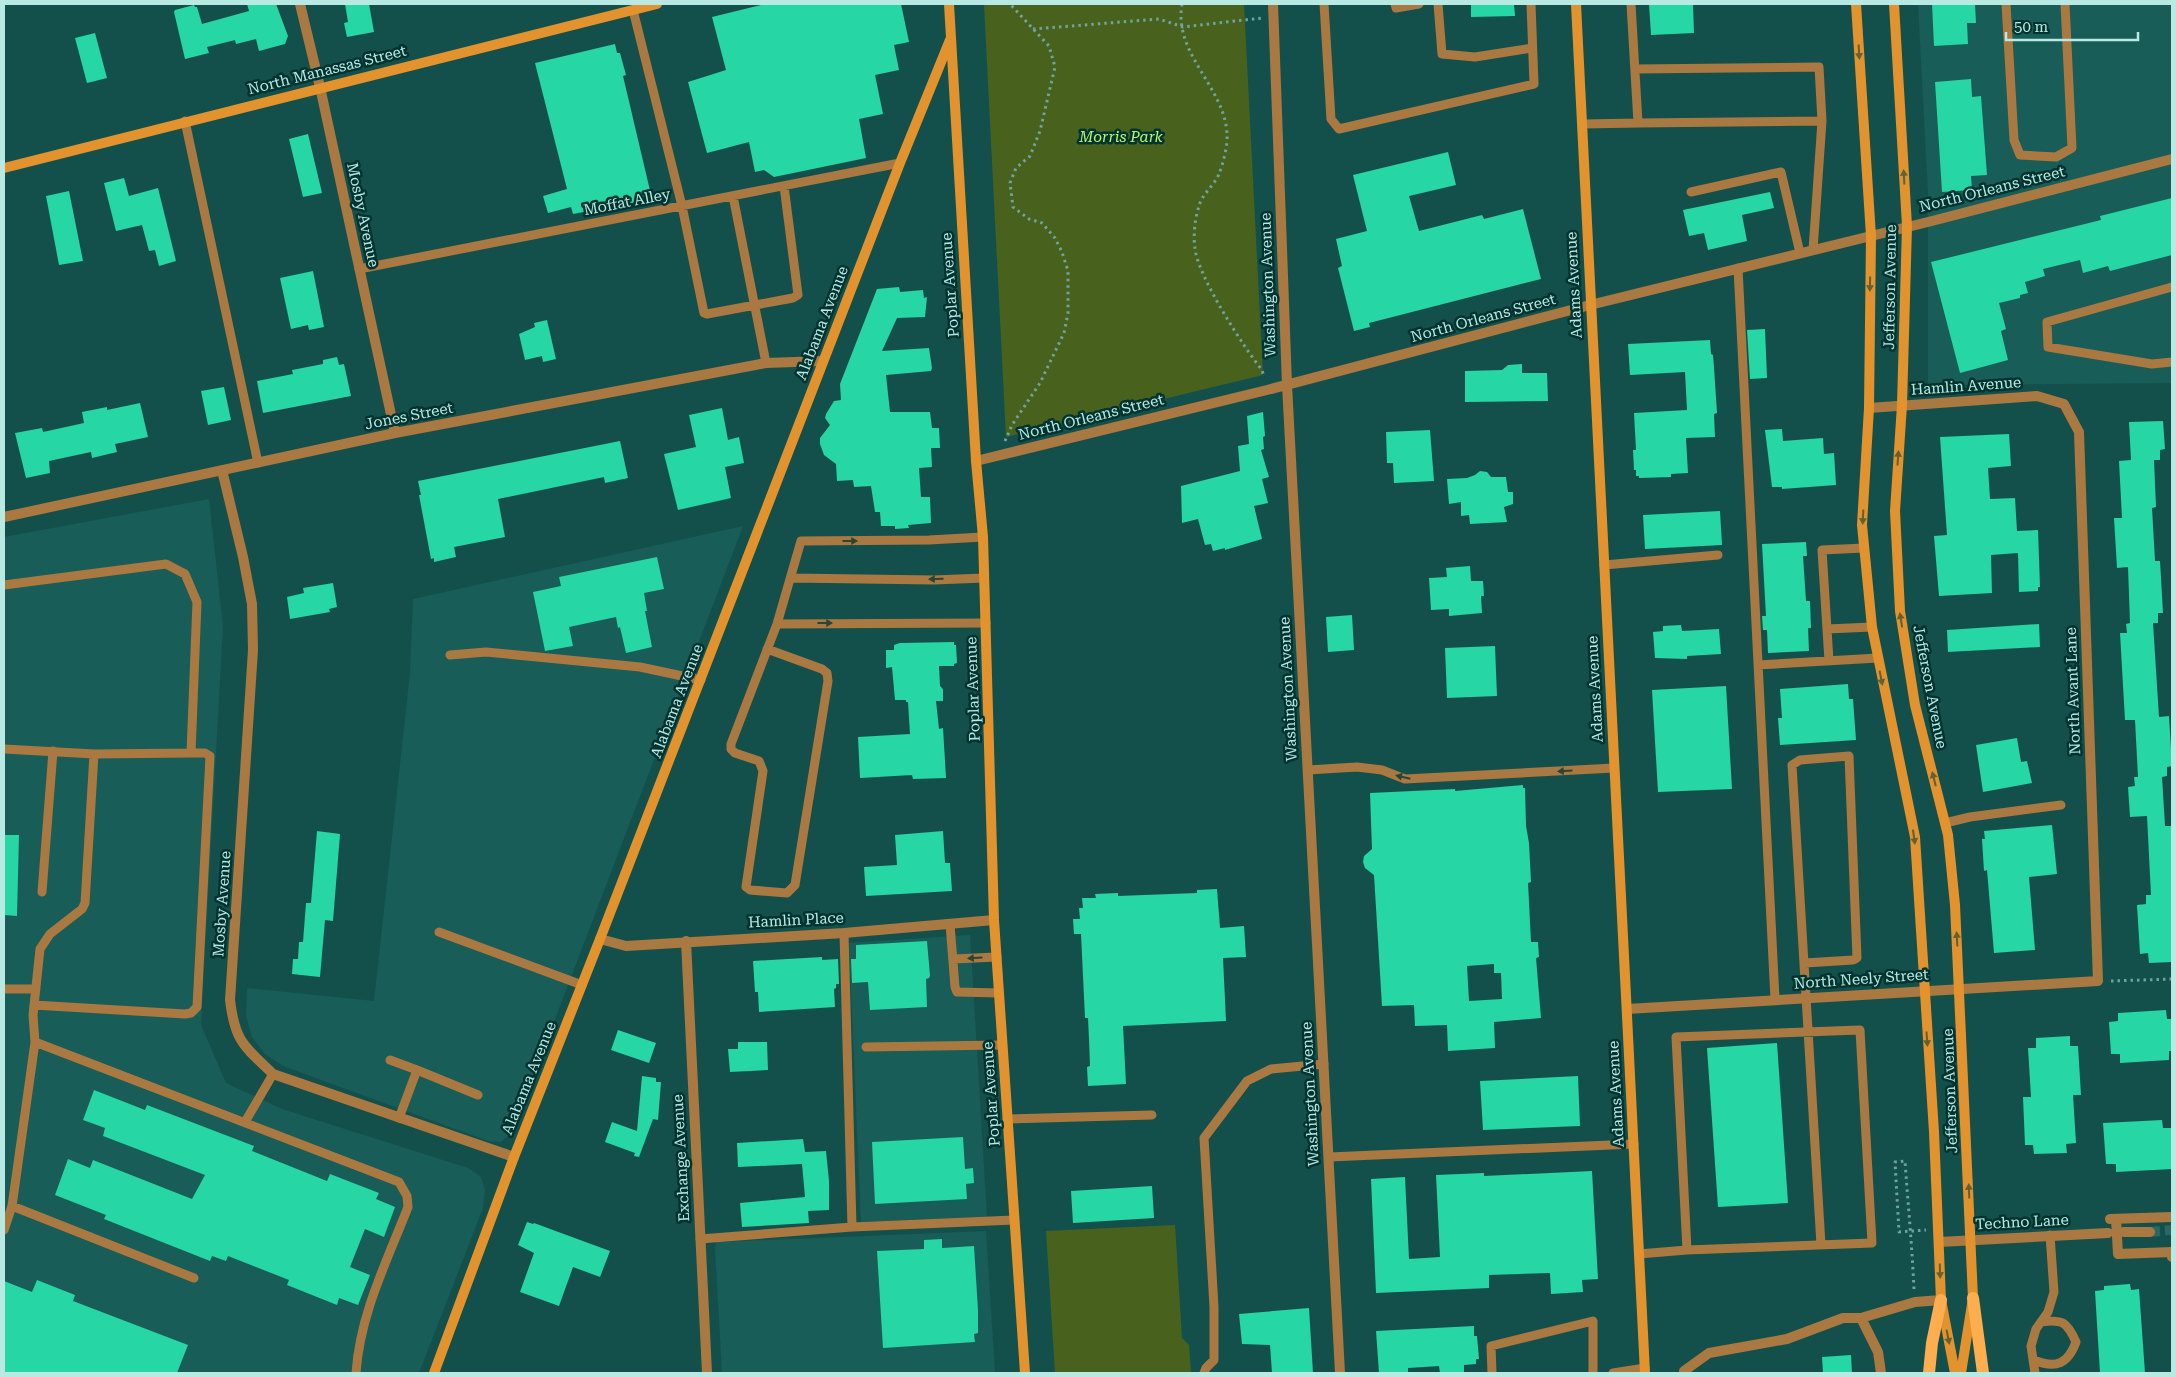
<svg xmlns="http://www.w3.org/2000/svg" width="2176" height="1377" viewBox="0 0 2176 1377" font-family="'Roboto Serif',serif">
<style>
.built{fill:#185d58}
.green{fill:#48621e}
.building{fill:#26d6a4;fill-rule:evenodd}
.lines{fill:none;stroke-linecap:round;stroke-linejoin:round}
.street-tunnel{stroke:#2d6762;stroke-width:10;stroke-dasharray:10 5;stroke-linecap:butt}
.path{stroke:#6ea39e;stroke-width:3;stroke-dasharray:2.5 4;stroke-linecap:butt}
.lane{stroke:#aa7941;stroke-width:9}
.street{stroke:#aa7941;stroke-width:10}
.secondary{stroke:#e2932e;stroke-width:10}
.primary{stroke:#feae4e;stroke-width:12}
.oneway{fill:#665f2f}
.oneway2{fill:#2b4534}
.labels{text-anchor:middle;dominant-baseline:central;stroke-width:5;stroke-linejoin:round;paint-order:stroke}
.street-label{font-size:15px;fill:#b9e9e3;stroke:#013430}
.park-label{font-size:15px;font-style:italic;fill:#bff767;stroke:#013430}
</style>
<rect width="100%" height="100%" fill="#14504b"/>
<path class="built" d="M1918 4H2172V383L1928 385V193Z
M209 499 223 626 201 1025 226 1083 282 1109 468 1168 481 1177 485 1190 483 1208 419 1373H4V537Z
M743 526 512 1132 501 1142 488 1141 283 1066 265 1054 252 1037 246 1016 247 988 374 1001 410 673 413 599Z
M970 935 987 1217 861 1222 849 943Z
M986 1231 995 1373H722L715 1249 716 1242Z"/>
<path class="green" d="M984 4H1244L1263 375 1006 437Z
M1175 1225 1182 1338 1189 1345 1191 1373H1055L1046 1231Z"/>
<path class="building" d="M247 4H276L288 36 285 44 259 51 256 39 236 44 235 40 207 47 209 53 185 59 174 12 175 10 194 5 195 7H197L202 24 249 11Z
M345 4H369L374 32 347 37 344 23 348 22Z
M765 4H901L909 42 894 45 899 70 875 75 883 114 859 119 866 158 774 177 764 170 755 172 749 142 707 153 688 82 726 70 712 17Z
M1471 4H1514L1515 16 1471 17Z
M1649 4H1693L1694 33 1651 35Z
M1932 4H1975L1976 23H1967L1968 44 1934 46Z
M95 33 107 78 87 83 75 38Z
M615 44 617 53H620L626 75 623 76 652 199 573 214 571 207 548 213 543 196 567 189 535 63Z
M1971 79 1972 97 1981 96 1987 175 1971 176 1972 190 1942 192 1935 82Z
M308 134 322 193 303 197 289 139Z
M1448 152 1456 185 1409 196 1419 231 1482 215 1484 219 1523 209 1541 279 1369 323 1370 327 1354 331 1338 268 1342 266 1336 239 1367 231 1353 175Z
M124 178 129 196 158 188 176 261 159 266 155 250 149 251 142 225 116 231 104 183Z
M69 191 83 261 59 265 46 196Z
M1770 192 1774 208 1742 215 1747 241 1708 250 1704 233 1689 236 1683 210Z
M2172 198V255L2110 271 2108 266 2083 273 2080 260 2043 269 2045 276 2025 282 2028 293 2020 295V298L1999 303 2006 329 2001 331 2008 360 1960 373 1931 262 2101 220 2100 216Z
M313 271 324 327 309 330 308 325 291 329 280 278Z
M899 287 900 292 923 290 924 298 927 297 925 317 897 318 882 351 929 348 932 368 931 371 886 375 890 412H930L932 428H939L940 448H931L932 467 919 468 921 497H930L931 523 908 525 909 528 895 529V526H881L880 512H875L871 486 854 487 853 480 837 481 836 464 824 455 820 444V438L830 425 825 418 826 414 834 401 841 400 840 384 877 289Z
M547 320 556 359 543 362 542 356 525 360 519 334 535 327 534 323Z
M1765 329 1767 378 1750 379 1747 330Z
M1710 340 1711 354 1713 355 1714 367 1717 413 1714 414 1715 437 1686 438 1688 473 1671 474V477L1639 478V476H1636V470H1634L1633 450H1636L1634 413 1687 410 1685 372 1630 375 1628 344Z
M337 357 339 365 344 364 351 396 263 413 257 381 293 374 292 370 323 364V360Z
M1522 364V373H1547L1548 401 1465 402V371L1502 370 1508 365Z
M224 387 231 420 208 425 201 391Z
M140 403 148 437 115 444 117 452 92 458 91 452 49 461 50 473 26 478 15 433 42 428 43 432 84 423 82 412 107 407V410Z
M722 408 728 440 739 437 744 463 725 467 731 498 678 510 664 454 696 447 689 415Z
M1263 412 1265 436 1263 437 1264 449 1261 450 1269 477 1262 479 1268 503 1254 506 1262 539 1225 550V548L1213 551 1211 544 1205 545 1198 519 1182 523 1181 486 1240 471 1238 446 1249 444 1247 416Z
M2163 421 2165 449 2160 450V460H2154L2156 507 2152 508 2155 561H2160L2163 613H2158V623H2153L2159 717 2169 716 2172 766 2167 767V776L2162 777 2165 826H2172V962L2149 963 2148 953 2140 954 2137 905 2146 904V895H2151L2147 816 2130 817 2128 787 2135 786 2134 777H2138L2135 720H2125L2120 633H2127L2126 624 2130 623 2128 567 2117 568 2114 518H2122L2119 461 2131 460 2129 422Z
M1782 429 1783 441 1823 438 1824 454 1834 453 1836 485 1782 489V487H1772L1765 430Z
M1430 430 1434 481 1394 483 1393 463H1387L1386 432Z
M2009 434 2011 466 1988 468 1990 499 2015 498 2017 531 2038 530 2040 587H2038V591L2019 592 2018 553 1991 555 1992 593 1939 596 1934 536 1947 535 1940 437Z
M620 441 628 478 605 483 604 477 498 499 505 537 454 547 456 557 434 562V558L431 559 419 495H421L418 481Z
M1480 471 1487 472 1491 477H1506L1508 492H1513V504L1504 507 1507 522 1470 524 1469 515 1461 516V502L1449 504 1447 479 1467 478 1475 475Z
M1720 511 1722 545 1645 549 1643 515Z
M1806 542 1807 556H1803L1806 601H1810L1811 628H1808L1809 651 1768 653 1767 630H1763L1762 616H1766L1762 544Z
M657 557 664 589 644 593 647 611H645L652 647 626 653 620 627 618 628 616 617 569 627 573 646 545 651 533 592 561 586 559 577Z
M1470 566 1471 581H1483L1484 596H1481L1482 613 1449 616V609L1431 610 1429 578 1447 577 1446 568Z
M333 583 337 607 329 609 330 612 290 619 287 597 304 593 303 588Z
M1352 615 1354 650 1328 652 1326 617Z
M2039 624 2040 647 1948 652 1947 630Z
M1681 625 1682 631 1719 629 1721 654 1687 656V659L1655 658 1653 632 1663 631V626Z
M954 642V645H956L957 663 954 664V666H939L940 686 943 689V701H936L939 729 943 728 946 778 913 779 912 775 860 778 858 737 910 734 908 702H906V700H895L892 667 886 668V650H894V645L900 643Z
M1495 646 1497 696 1447 698 1445 648Z
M1848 684 1849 699H1853L1856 740 1780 745 1778 718H1782L1780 689Z
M1726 686 1732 789 1658 792 1652 690Z
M2017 738 2021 762 2027 761 2032 783 1983 792 1976 745Z
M1523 785V788H1525L1526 826 1529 843 1531 882 1528 883 1531 942H1538L1539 957 1536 958 1541 1018 1494 1022 1495 1048 1448 1051 1447 1025 1415 1026 1414 1005 1382 1006 1374 875 1365 868 1363 862 1364 856 1372 849 1370 793 1455 789V791ZM1494 964V973H1501L1502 999 1469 1001 1467 966Z
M2052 825 2057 874 2029 877 2035 950 1994 953 1987 870 1984 871 1982 839H1985L1984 831Z
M317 831 340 834 333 921 325 920 320 977 292 974 293 959H298L299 942H303L306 903H311Z
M943 831 945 863H950L952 891 866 896 864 867 897 865 895 835Z
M4 835H19L17 916 4 915Z
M1217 889 1220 928 1244 926 1246 957 1223 958 1226 1021 1123 1026 1126 1084 1088 1086 1087 1067 1090 1066 1089 1039 1088 1018H1085L1081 934H1074L1073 919H1080L1079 908H1083L1082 898H1096L1095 894 1118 893V896L1197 893V890Z
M927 941 930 976 929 978 926 979 927 1007 870 1010 868 982 852 983 851 959H856V945Z
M822 957V960L838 959 839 984H836V988L834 989 835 1007 759 1012 758 992H755L753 961Z
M2166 1010 2167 1019H2172V1051H2169V1060L2120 1063V1054H2111L2109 1022 2118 1021V1013Z
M618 1030 656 1043 649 1063 611 1050Z
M2070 1036V1046H2078L2081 1095H2073L2076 1143 2066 1144 2067 1153 2034 1154 2033 1145H2025L2023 1097H2031L2028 1048H2036V1038Z
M738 1042H767L768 1070 730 1072 728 1049H738Z
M1777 1043 1788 1203 1718 1207 1707 1048Z
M642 1076 656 1078V1082H661L658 1120 653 1119 639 1157 634 1156 635 1153 605 1142 612 1122 637 1131Z
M1578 1076 1580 1126 1483 1130 1480 1081Z
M94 1090 145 1110 147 1105 254 1146 252 1151 327 1181 330 1174 379 1193 376 1199 395 1207 384 1237 365 1229 350 1267 370 1275 358 1305 339 1298 337 1305 287 1285 289 1280 228 1256 226 1261 212 1256 210 1261 104 1219 106 1215 55 1195 68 1159 90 1168 93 1160 192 1199 205 1175 103 1136 105 1128 83 1120Z
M2162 1120 2163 1128H2172V1169L2116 1172V1164H2106L2103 1123Z
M963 1137 965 1169 973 1168 974 1183 966 1184 967 1199 875 1204 872 1142Z
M803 1139 805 1152 826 1151 829 1181V1210L808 1211 809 1223 742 1227 740 1203 805 1197 802 1164 738 1167 737 1143Z
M1592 1171 1598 1279 1582 1280 1583 1292 1551 1294 1550 1273 1489 1275V1288L1376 1293 1371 1179 1405 1177 1409 1259 1440 1257 1436 1175 1484 1173V1176Z
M1152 1186 1154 1218 1073 1223 1071 1191Z
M527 1222 533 1224 534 1223 610 1251 600 1277 573 1267 559 1306 520 1292 534 1253 518 1245Z
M942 1239V1248L974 1246 978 1310V1333L974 1334 975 1342 883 1348 877 1251 924 1249V1240Z
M37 1280 75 1295 73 1301 188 1345 177 1373H4V1281L32 1292Z
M2130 1284 2131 1290 2139 1289 2145 1373H2100L2095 1291 2104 1290V1286Z
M1309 1308 1313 1373H1272L1270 1345 1242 1344 1239 1314Z
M1474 1326V1336H1477L1479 1359H1476V1364L1464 1365V1373H1440L1439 1366 1408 1368V1373H1379L1376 1331Z
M1851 1355 1852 1373H1823L1822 1357Z"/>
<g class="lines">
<path class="street-tunnel" d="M2150 1232 2172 1230"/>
<path class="path" d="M1182 4C1173 54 1225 87 1227 134 1228 145 1223 164 1219 174 1214 186 1202 194 1199 206 1195 218 1193 236 1195 248 1197 275 1244 348 1262 370L1264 377
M1033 29 1159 19 1183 27 1262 18
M1005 441 1012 425 1040 383 1064 333 1068 313V271L1062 252 1055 238 1042 223 1029 219 1013 207 1010 183 1016 168 1030 156 1040 131 1055 67 1049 46 1010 4
M2111 981 2172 979
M1914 1289C1912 1246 1908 1204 1905 1161L1895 1162 1899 1232 1926 1230"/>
<path class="lane" d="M1324 4 1331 119 1339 129 1534 84 1531 4
M1395 4 1396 8 1419 4
M1438 4 1442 54 1475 57 1532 48
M2006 4 2014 140 2020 155 2056 157 2072 148 2065 4
M633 10 682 206 704 313 707 314 793 298 798 295 784 186
M1635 69 1819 67 1822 121 1638 123
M185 121 258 463
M1583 124 1638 123 1631 4
M1691 192 1781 172 1800 253
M733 196 766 363
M1813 250 1822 121
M1738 268 1775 999
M359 269 900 163
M2172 287 2047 322 2048 347 2152 364 2172 362
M1604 565 1718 555
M791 578 934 580 984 578
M4 585 166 564 185 574 197 602 191 753 94 754 85 903 82 909 50 934 40 949 33 1015 35 1042
M777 624 986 623
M1827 629 1872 627
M767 649 822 669 827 673 828 681 795 885 787 893 750 890 746 887 763 771 759 761 735 753 731 749V744L777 624 801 541 929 540 983 537
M450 655 486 652 640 667 701 680
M1829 661 1822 550 1864 548
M1758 665 1878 658
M4 749 94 754
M1308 770 1357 767 1382 770 1405 779 1614 768
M1945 823 1970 817 2061 805
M42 892 53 751
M950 924 955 987 957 992 999 993
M439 932 582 985
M844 933 852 1227 1014 1220
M953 959 997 957
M1805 963 1853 960 1857 958 1849 756 1800 760 1792 765 1821 1245
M4 989H36
M34 1005 185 1014 191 1013 197 1007 210 756 205 753H191
M1860 1030 1872 1243 1687 1250 1676 1037Z
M866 1047 1002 1045
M390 1060 417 1070 399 1118
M417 1070 478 1095
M1007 1119 1152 1115
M245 1122 273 1074
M1329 1157 1634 1144
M4 1230 12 1206
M700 1239 852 1227
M1639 1254 1687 1250
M194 1278 12 1206 35 1042 399 1182 407 1196 408 1207C387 1261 360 1314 356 1373
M2034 1360C2056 1369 2068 1364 2076 1342 2067 1322 2063 1319 2041 1322
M1204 1373 1206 1368 1214 1360V1307L1204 1138 1247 1081 1271 1069 1324 1064
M1492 1373 1491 1346 1593 1321V1373
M1613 1373 1645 1368
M2035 1373 2031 1346 2036 1329 2048 1312 2054 1292 2050 1235"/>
<path class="street" d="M300 4 320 87 395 433
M1273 4 1287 385 1340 1373
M976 461 1267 390 1590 305 1932 221 2172 159
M222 470 243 557 252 604 253 650 230 1000C235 1042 244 1046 273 1074L514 1157
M4 517 395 433 766 363 823 361
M600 939 626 946 844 933 994 920
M686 941 707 1373
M1627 1009 2098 981 2079 432 2064 404 2037 396 1869 408
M2110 1219 2172 1217
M2116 1219 2118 1254 2172 1252V1257
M2124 1232H2150
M1939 1242 2108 1233
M1684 1373V1371L1709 1353 1787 1339 1843 1318H1861
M1881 1373 1878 1352 1861 1318 1915 1302 1941 1300"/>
<path class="secondary" d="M949 4 976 461 983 537 994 920 1025 1373
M1576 4 1645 1373
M1856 4 1871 236 1869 408 1862 525 1872 627 1915 837 1934 1132 1941 1300 1955 1373
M1894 4 1907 226 1902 405 1895 511 1900 611 1915 705 1948 835 1955 905 1973 1298 1961 1373
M4 168 657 4
M434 1373 514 1157 600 939 900 163 950 40"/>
<path class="primary" d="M1973 1298 1983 1373
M1929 1373 1932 1343 1941 1300"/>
</g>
<defs><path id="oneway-solid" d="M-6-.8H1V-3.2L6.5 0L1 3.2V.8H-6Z" transform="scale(1.25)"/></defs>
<g class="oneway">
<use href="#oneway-solid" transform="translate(1859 52) rotate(87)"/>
<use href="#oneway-solid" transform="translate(1904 177) rotate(-93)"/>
<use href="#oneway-solid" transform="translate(1870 284) rotate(91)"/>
<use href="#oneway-solid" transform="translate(1898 458) rotate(-86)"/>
<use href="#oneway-solid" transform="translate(1863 517) rotate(93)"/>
<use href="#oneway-solid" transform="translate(1901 620) rotate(-99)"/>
<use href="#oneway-solid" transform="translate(1881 678) rotate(79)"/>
<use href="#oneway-solid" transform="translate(1934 779) rotate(-104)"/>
<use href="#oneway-solid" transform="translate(1914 837) rotate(82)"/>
<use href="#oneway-solid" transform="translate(1957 939) rotate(-93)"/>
<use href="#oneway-solid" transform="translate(1927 1039) rotate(86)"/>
<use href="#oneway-solid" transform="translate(1969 1191) rotate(-92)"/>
<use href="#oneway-solid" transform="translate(1940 1271) rotate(88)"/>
<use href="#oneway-solid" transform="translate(1948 1337) rotate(79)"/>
</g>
<g class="oneway2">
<use href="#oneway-solid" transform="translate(850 541)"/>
<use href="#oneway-solid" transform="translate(936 579) rotate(179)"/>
<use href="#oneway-solid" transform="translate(825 623)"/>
<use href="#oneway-solid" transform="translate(1565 771) rotate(177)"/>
<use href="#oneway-solid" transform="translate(1403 777) rotate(-167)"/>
<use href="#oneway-solid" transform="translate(975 958) rotate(177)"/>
</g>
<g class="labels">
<g class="street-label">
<text transform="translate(327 70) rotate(-14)">North Manassas Street</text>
<text transform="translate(1992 189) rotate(-14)">North Orleans Street</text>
<text transform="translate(627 202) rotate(-11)">Moffat Alley</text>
<text transform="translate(363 215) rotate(78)">Mosby Avenue</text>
<text transform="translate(950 285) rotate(-94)">Poplar Avenue</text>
<text transform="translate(1268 285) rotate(-92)">Washington Avenue</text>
<text transform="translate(1574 285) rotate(-93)">Adams Avenue</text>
<text transform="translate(1890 287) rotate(-89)">Jefferson Avenue</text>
<text transform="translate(1483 318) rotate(-15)">North Orleans Street</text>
<text transform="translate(822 323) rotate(-69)">Alabama Avenue</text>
<text transform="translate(1966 386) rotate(-4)">Hamlin Avenue</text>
<text transform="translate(409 416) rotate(-11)">Jones Street</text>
<text transform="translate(1091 417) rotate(-14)">North Orleans Street</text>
<text transform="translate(1930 687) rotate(79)">Jefferson Avenue</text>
<text transform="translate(973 689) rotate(-92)">Poplar Avenue</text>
<text transform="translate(1288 689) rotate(-93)">Washington Avenue</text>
<text transform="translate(1595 689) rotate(-93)">Adams Avenue</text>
<text transform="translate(2073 691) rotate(-92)">North Avant Lane</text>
<text transform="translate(677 701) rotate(-69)">Alabama Avenue</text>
<text transform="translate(222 904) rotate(-86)">Mosby Avenue</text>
<text transform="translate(796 920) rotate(-3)">Hamlin Place</text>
<text transform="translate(1861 979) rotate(-4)">North Neely Street</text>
<text transform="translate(529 1078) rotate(-68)">Alabama Avenue</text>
<text transform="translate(1950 1091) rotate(-92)">Jefferson Avenue</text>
<text transform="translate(991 1094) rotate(-94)">Poplar Avenue</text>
<text transform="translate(1310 1094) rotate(-93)">Washington Avenue</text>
<text transform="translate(1616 1094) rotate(-93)">Adams Avenue</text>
<text transform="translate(681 1158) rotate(-93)">Exchange Avenue</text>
<text transform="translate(2022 1222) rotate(-3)">Techno Lane</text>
</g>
<g class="park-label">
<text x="1121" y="137">Morris Park</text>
</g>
</g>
<rect width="2176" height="1377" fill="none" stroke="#b9e9e3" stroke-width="10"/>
<path d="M2006 32v8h132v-8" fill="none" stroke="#b9e9e3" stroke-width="2.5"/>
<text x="2014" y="32" font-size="15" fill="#b9e9e3" stroke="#013430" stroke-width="4" paint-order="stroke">50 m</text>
</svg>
